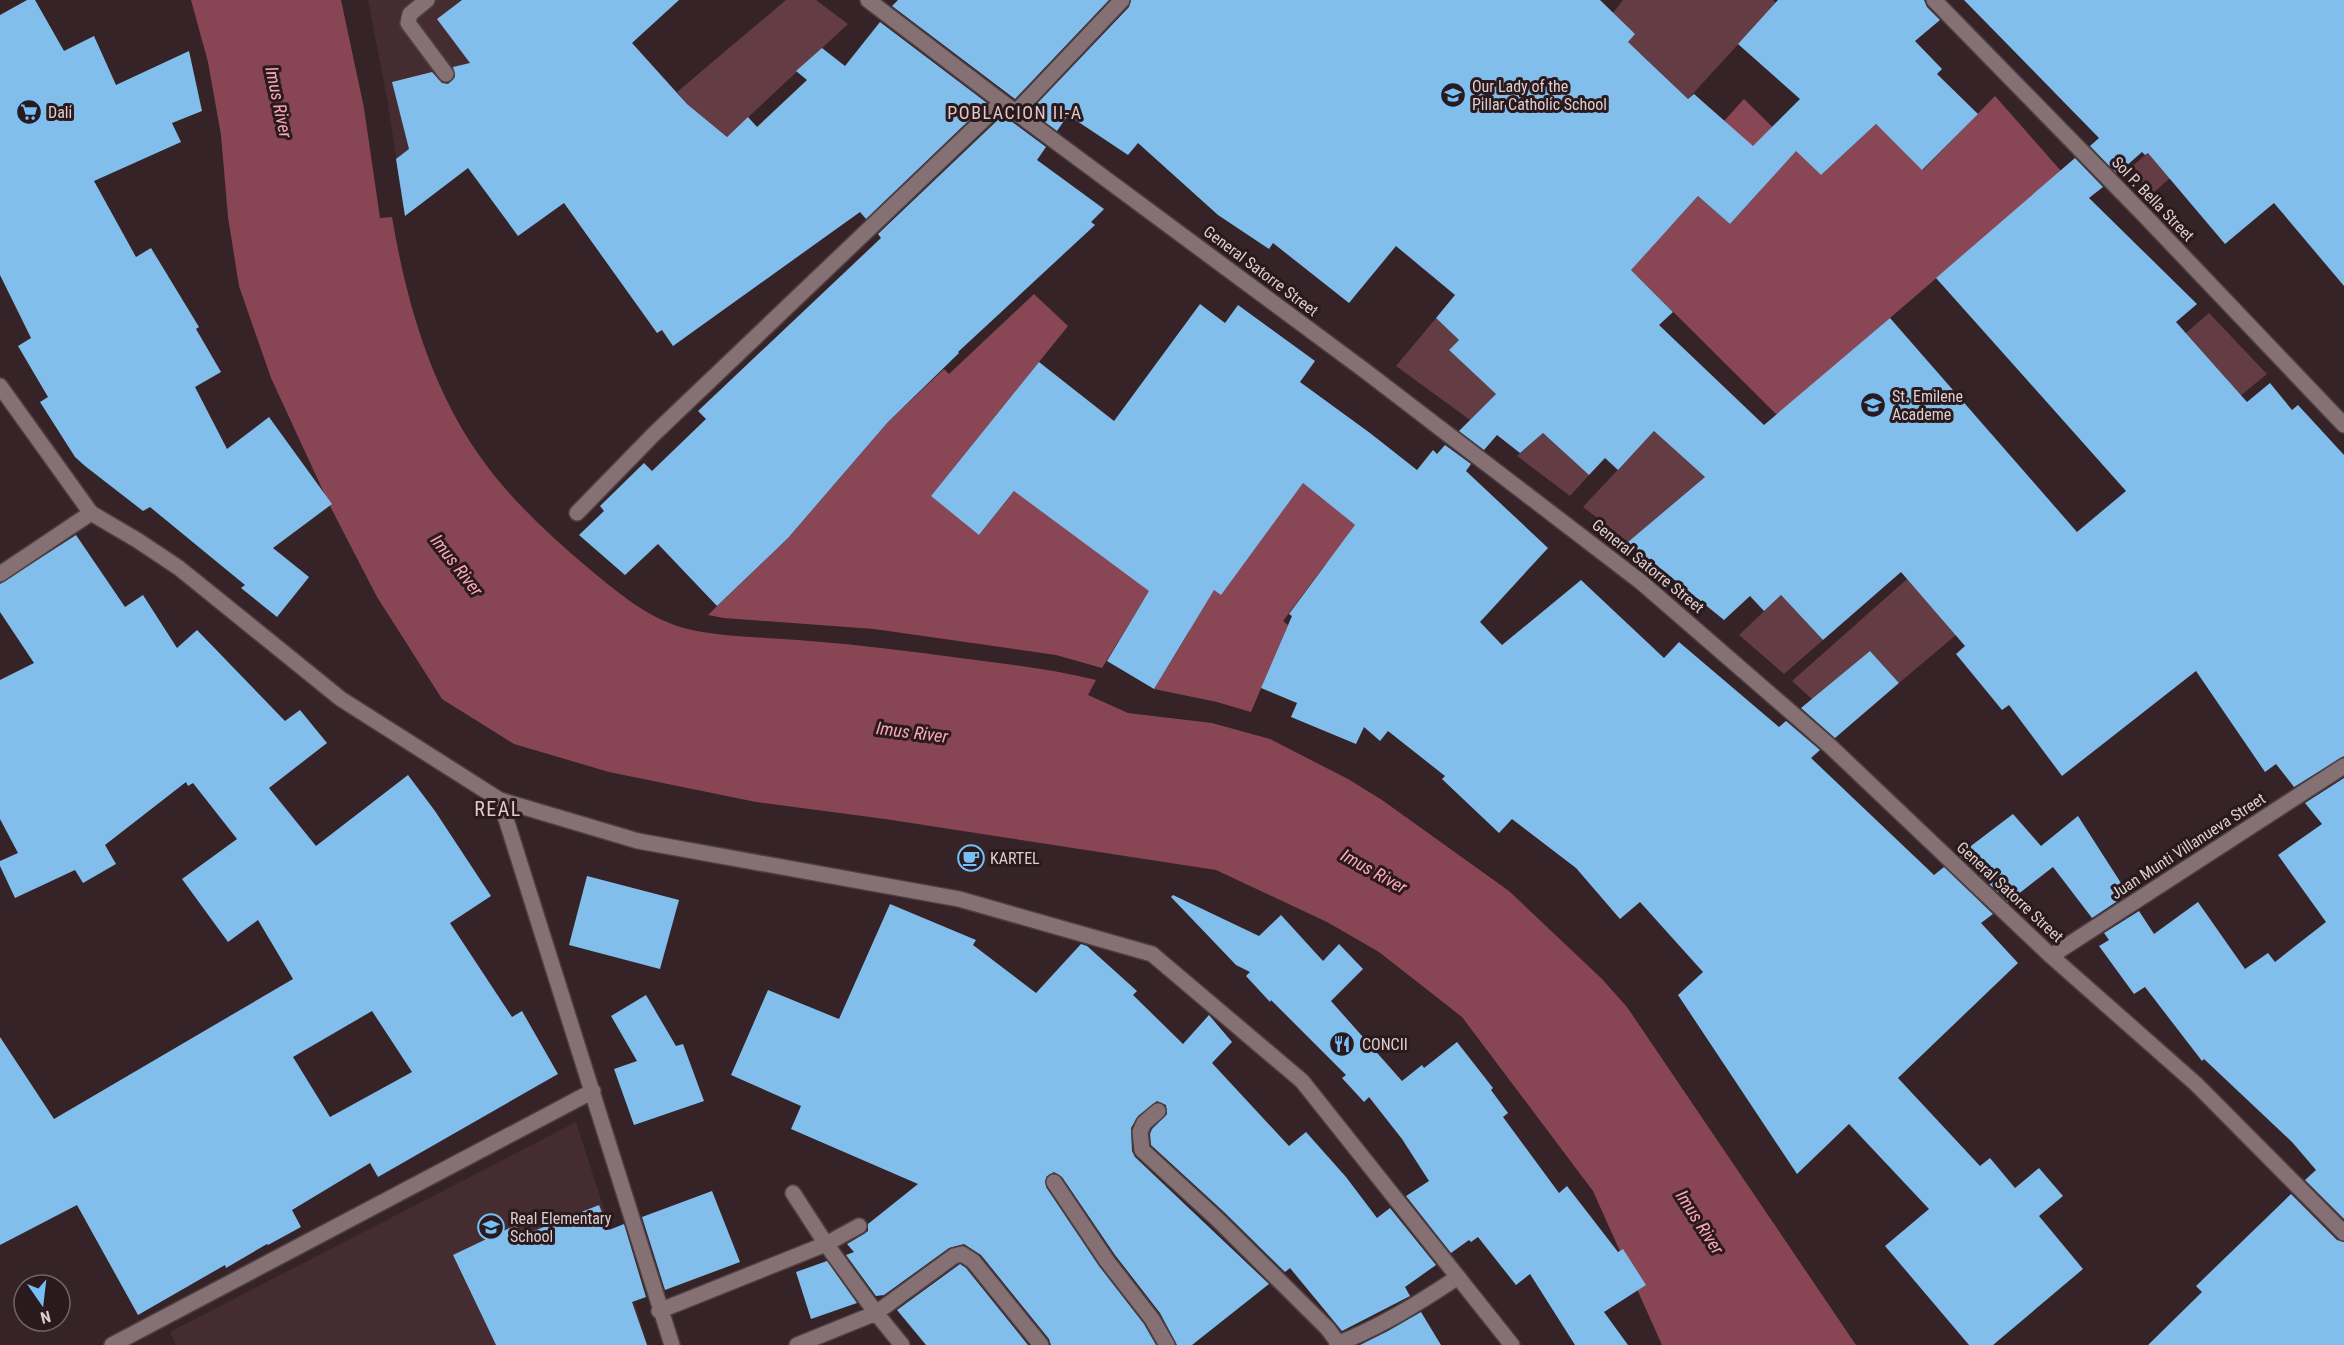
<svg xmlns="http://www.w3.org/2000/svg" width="2344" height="1345" viewBox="0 0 2344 1345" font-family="'Roboto Condensed',sans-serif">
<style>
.built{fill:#442c30}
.green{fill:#633c44}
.forest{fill:#894756}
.water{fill:#884655}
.building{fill:#82beec;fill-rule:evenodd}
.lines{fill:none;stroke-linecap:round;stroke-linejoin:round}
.service-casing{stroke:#4e3f42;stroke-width:18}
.minor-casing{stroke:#4e3f42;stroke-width:18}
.tertiary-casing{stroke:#4e3f42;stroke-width:18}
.secondary-casing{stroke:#4e3f42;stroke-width:18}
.service{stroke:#857074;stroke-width:15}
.minor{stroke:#857074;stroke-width:15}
.tertiary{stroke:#857074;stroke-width:15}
.secondary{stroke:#857074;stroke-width:15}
.labels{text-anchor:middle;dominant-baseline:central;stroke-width:6;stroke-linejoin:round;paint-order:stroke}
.poi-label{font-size:16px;fill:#dcd0d1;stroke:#2b1a1d;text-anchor:start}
.street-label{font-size:16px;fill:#dcd0d1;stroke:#2b1a1d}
.water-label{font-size:18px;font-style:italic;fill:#f9a8b8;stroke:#2b1a1d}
.neighbourhood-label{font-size:18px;letter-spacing:1.5px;fill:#dfc7cb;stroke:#2b1a1d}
.quarter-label{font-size:20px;letter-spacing:1.5px;fill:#dfc7cb;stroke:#2b1a1d}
</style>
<rect width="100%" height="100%" fill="#352327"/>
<path class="built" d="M368 0H679L632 43 405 216 388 104Z
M576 1122 648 1345H176L170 1332Z"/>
<path class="green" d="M786 0H816L848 24 727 137 687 104 677 92Z
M1623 0H1773L1776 3 1688 99 1640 53 1633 59 1613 13Z
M2195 113 2216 138 2153 193 2129 169Z
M2209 313 2267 374 2218 414 2204 398 2226 378 2186 333Z
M1436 318 1459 340 1449 350 1496 394 1470 420 1396 366Z
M1654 431 1705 477 1628 542 1583 507Z
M1543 433 1589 475 1570 496 1517 456Z
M1960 532 1956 635 1899 683 1870 651 1813 700 1792 681Z
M1781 595 1823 640 1784 674 1739 635Z"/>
<path class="forest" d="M1995 96 2061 171 1777 415 1611 250 1618 178 1671 226 1698 196 1730 224 1760 191 1705 142 1744 99 1821 175 1876 124 1923 170Z
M1034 294 1068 326 931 496 980 534 1015 490 1120 569 1303 483 1366 534 1325 565 1283 621 1288 625 1251 712 1217 702 1154 689 1190 630 1143 601 1102 668 1056 655 874 629 724 618 708 615 788 538 889 421 944 369 949 374Z"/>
<path class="water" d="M191 0H341L364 108 380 218 392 217C406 300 430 385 479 455 508 497 548 534 587 567 617 592 652 622 692 630 730 638 771 637 810 641 860 645 910 651 960 658 1006 664 1051 669 1096 680L1088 695 1128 713 1212 723 1270 739 1348 779 1382 800 1509 891 1602 979 1627 1007 1856 1345H1662L1593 1191 1462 1017 1379 952 1327 922 1216 870 885 819 756 802 609 772 514 744 442 699 377 597 331 508 271 378 239 286 228 217 221 135 208 62Z"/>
<path class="building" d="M27 0H35L64 51 94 36 116 85 189 51 202 111 172 123 181 142 94 181 136 257 151 248 199 327 196 329 221 372 195 387 227 449 269 417 332 504 273 548 309 577 277 617 241 588 245 585 150 507 143 511 85 466 75 457 40 402 48 397 18 346 31 338 0 275V15Z
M462 0H679L632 43 687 104 727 137 748 117 757 127 807 80 796 71 822 48 845 66 880 22 987 103 866 219 860 212 673 346 662 330 657 333 564 203 518 236 468 168 405 216 396 159 409 149 392 82 432 72 442 83 448 84 455 77 453 67 470 63 437 19Z
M898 0H1109L1015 99 892 6Z
M1131 0H1600L1635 34 1628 42 1688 99 1694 94 1753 146 1800 99 1738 44 1778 0H1924L1927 7 1940 20 1915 41 1942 69 1937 74 1978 114 1922 170 1876 124 1821 175 1796 151 1730 224 1698 196 1631 270 1673 312 1659 325 1764 425 1890 318 2077 532 2126 491 1936 278 2075 158 2103 187 2089 198 2197 304 2176 322 2247 402 2270 383 2292 410 2298 405 2344 455V756L2294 787 2276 764 2265 772 2196 671 2062 776 2009 705 2002 710 1956 654 1965 646 1901 572 1823 640 1781 595 1764 611 1750 596 1724 620 1628 542 1705 477 1654 431 1618 470 1605 458 1589 475 1543 433 1520 453 1497 435 1484 450 1459 431 1496 394 1449 350 1459 340 1436 318 1455 295 1396 246 1349 303 1273 243 1269 249 1218 215 1138 143 1128 155 1068 115 1057 131 1030 111 1129 7Z
M1964 0H2344V286L2274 203 2225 244 2148 153 2145 155 2142 152 2117 174 2090 146 2099 138Z
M1003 115 1046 147 1037 160 1104 209 1091 222 1095 225 958 352 959 353 888 422 788 538 717 606 658 544 625 575 579 535 604 511 600 506 644 463 652 471 706 419 698 411 881 238 878 234Z
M1200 304 1225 323 1238 305 1315 361 1300 382 1370 433 1417 470 1433 450 1437 454 1445 445 1471 464 1466 471 1548 548 1480 622 1502 645 1581 580 1664 658 1679 642 1779 727 1786 721 1820 750 1811 758 1934 875 1944 867 1993 914 1981 923 2018 963 1898 1078 1980 1166 1990 1158 2015 1188 2039 1168 2063 1196 2039 1216 2083 1269 1993 1345H1969L1885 1246 1929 1209 1849 1124 1797 1174 1678 995 1703 972 1640 902 1620 919 1576 868 1512 819 1499 833 1442 779 1445 776 1388 731 1380 741 1364 727 1356 744 1291 717 1297 703 1261 688 1292 616 1289 614 1355 525 1303 483 1221 595 1214 590 1154 689 1107 661 1149 591 1014 491 979 535 931 496 1039 362 1114 421Z
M76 535 125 607 143 595 177 648 197 630 285 721 300 710 327 743 269 788 316 846 408 775 435 811 491 896 450 923 512 1017 522 1011 558 1074 378 1177 370 1163 292 1210 301 1227 268 1245 267 1244 226 1268 225 1265 138 1315 77 1205 0 1245V1037L54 1119 293 979 258 920 228 942 182 879 237 839 193 783 188 786 186 782 105 845 116 864 83 883 75 870 15 898 0 866V861L18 853 0 819V680L34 663 0 612V584ZM372 1011 412 1072 330 1117 293 1057Z
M1870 651 1899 683 1835 738 1801 708Z
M2344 778V1219L2305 1180 2316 1170 2292 1142 2204 1059 2202 1061 2145 987 2134 994 2099 946 2109 940 2104 933 2139 911 2154 934 2198 902 2245 969 2268 953 2275 962 2326 922 2278 855 2322 824 2305 803Z
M2013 814 2041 846 2078 816 2128 894 2092 918 2053 867 2008 902 1959 855Z
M587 876 679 900 660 969 569 945Z
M1173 895 1259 936 1281 915 1323 961 1339 944 1363 969 1331 1001 1402 1081 1422 1065 1424 1068 1457 1042 1493 1088 1491 1090 1508 1113 1503 1117 1559 1193 1567 1186 1618 1252 1623 1249 1646 1285 1604 1312 1628 1345H1575L1530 1274 1516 1285 1478 1237 1471 1242 1469 1240 1451 1253 1406 1196 1429 1181 1402 1139 1369 1097 1364 1102 1342 1078 1346 1075 1271 1000 1270 1002 1246 976 1250 972 1236 965 1171 897Z
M890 904 976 940 973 945 1036 993 1081 944 1087 946 1137 991 1133 995 1183 1044 1209 1015 1232 1042 1212 1063 1289 1146 1306 1132 1346 1177 1377 1218 1390 1208 1436 1265 1405 1287 1410 1296 1342 1331 1290 1268 1285 1272 1224 1212 1151 1145 1150 1134 1152 1129 1167 1114 1166 1105 1157 1101 1138 1116 1131 1128 1132 1151 1135 1157 1269 1284 1192 1345H1177L1160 1313 1115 1255 1062 1177 1054 1172 1046 1177V1187L1099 1266 1144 1324 1156 1345H1051L1049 1339 981 1255 964 1244 949 1248 884 1295 876 1296 846 1255 854 1252 847 1244 864 1234 868 1231V1224L918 1184 791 1129 801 1106 731 1075 768 990 839 1019Z
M646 995 676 1046 683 1044 704 1101 634 1125 614 1069 637 1061 611 1016Z
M712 1191 740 1262 665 1290 642 1217Z
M2291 1194 2337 1240 2344 1242V1345H2148L2202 1292 2196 1286Z
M599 1205 609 1230 624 1224 646 1297 632 1302 647 1345H496L453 1255 516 1225 521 1236Z
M827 1261 857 1303 811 1319 796 1272Z
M960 1264 966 1268 1028 1345H926L897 1310Z
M1421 1312 1441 1345H1360L1388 1331Z"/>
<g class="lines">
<g class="service-casing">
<path id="service" d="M427 0 410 14 408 23 446 74"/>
</g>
<g class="minor-casing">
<path id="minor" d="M1934 0 2144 215 2344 425
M1016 112 1122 0
M577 513 654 434 1002 102
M0 574 91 513
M500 800 672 1345
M1158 1111 1144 1123 1140 1132 1142 1150 1217 1219 1327 1328 1336 1340 1337 1345
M1054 1182 1107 1261 1152 1319 1167 1345
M793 1193 826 1244 876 1313 954 1256 962 1254 973 1261 1041 1345
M659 1311 826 1244 859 1226
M1337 1344C1380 1327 1419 1303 1458 1277
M112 1345 593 1091
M797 1345 876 1313 902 1345"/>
</g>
<g class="tertiary-casing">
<path id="tertiary" d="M868 0 1002 102 1364 370 1641 582 1830 746 2051 956 2196 1084 2344 1233
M2051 956 2344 766"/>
</g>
<g class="secondary-casing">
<path id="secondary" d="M0 386 91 513 137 540 179 568 341 699 500 800 638 841 959 899 1152 954 1302 1081 1512 1345"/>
</g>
<use href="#service" class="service"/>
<use href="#minor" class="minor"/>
<use href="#tertiary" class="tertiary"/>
<use href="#secondary" class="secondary"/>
</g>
<defs>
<g id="school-ring" transform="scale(1.35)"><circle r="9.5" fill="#2b1a1d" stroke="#76c0f7" stroke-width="1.5"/><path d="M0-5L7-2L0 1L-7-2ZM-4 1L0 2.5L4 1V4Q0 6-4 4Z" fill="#76c0f7"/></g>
<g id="supermarket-ring" transform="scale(1.35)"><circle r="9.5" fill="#2b1a1d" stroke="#76c0f7" stroke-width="1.5"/><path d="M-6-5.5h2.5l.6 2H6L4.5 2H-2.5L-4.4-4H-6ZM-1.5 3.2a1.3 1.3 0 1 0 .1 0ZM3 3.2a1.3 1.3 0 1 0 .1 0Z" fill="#76c0f7"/></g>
<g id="cafe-ring" transform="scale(1.35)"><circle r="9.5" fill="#2b1a1d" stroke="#76c0f7" stroke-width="1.5"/><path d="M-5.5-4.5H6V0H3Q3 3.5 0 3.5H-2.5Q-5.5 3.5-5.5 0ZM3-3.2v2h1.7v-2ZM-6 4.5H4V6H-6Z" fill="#76c0f7"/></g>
<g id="restaurant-ring" transform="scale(1.35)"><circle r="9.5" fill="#2b1a1d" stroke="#76c0f7" stroke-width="1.5"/><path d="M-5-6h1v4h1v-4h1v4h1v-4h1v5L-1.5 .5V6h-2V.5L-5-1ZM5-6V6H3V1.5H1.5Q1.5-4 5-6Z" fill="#76c0f7"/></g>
</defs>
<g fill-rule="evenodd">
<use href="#school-ring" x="1453" y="95"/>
<use href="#supermarket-ring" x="29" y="112"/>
<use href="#school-ring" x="1873" y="405"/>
<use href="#cafe-ring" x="971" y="858"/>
<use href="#restaurant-ring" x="1342" y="1044"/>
<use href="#school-ring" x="491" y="1227"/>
</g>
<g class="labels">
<g class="poi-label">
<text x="1472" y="86">Our Lady of the<tspan x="1472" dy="18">Pillar Catholic School</tspan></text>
<text x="48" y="112">Dali</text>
<text x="1892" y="396">St. Emilene<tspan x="1892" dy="18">Academe</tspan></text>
<text x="990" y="858">KARTEL</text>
<text x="1362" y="1044">CONCII</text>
<text x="510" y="1218">Real Elementary<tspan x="510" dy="18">School</tspan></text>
</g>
<g class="street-label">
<text transform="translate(2153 199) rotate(46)">Sol P. Bella Street</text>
<text transform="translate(1261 271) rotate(37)">General Satorre Street</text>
<text transform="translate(1648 566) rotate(39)">General Satorre Street</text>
<text transform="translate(2188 846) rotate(-33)">Juan Munti Villanueva Street</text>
<text transform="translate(2010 892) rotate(43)">General Satorre Street</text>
</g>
<g class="water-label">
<text transform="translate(279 102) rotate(78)">Imus River</text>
<text transform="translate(457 565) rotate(52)">Imus River</text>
<text transform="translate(912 732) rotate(7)">Imus River</text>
<text transform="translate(1374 871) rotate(29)">Imus River</text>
<text transform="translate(1700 1222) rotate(57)">Imus River</text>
</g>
<g class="neighbourhood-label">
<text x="1015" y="112">POBLACION II-A</text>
</g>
<g class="quarter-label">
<text x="498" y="809">REAL</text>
</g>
</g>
<g transform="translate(42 1303) rotate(166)"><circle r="28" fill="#2b1a1d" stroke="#726365" stroke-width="1.5"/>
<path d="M0-4.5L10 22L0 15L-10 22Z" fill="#76c0f7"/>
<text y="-9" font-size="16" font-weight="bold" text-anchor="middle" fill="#dcd0d1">N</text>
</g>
</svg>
